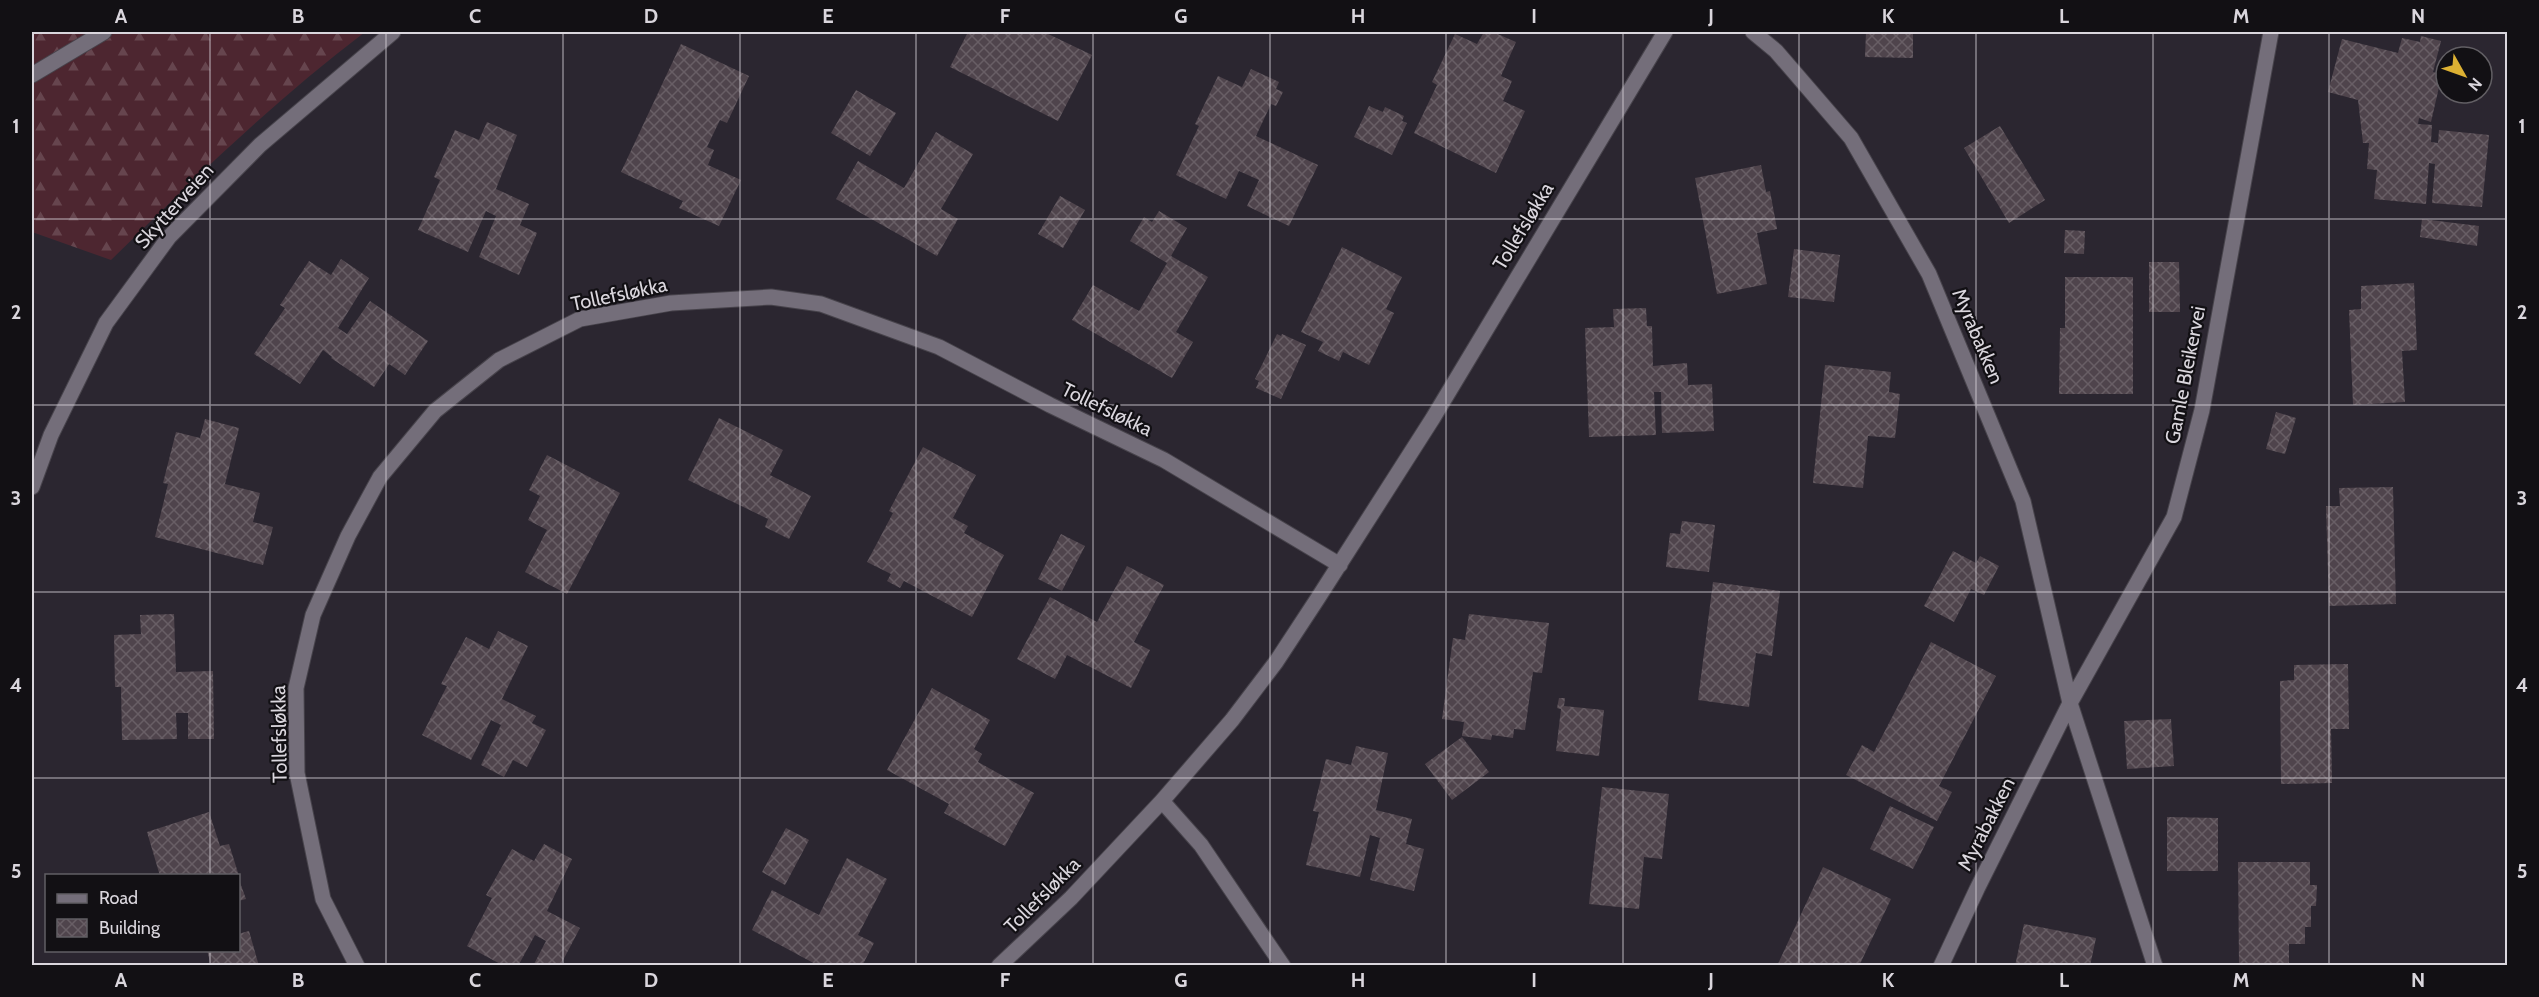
<svg xmlns="http://www.w3.org/2000/svg" width="2539" height="997" viewBox="0 0 2539 997" font-family="Cabin,sans-serif">
<style>
.forest{fill:url(#forest-firs)}
.building{fill:url(#building-cross-hatch)}
.lines{fill:none;stroke-linecap:round;stroke-linejoin:round}
.minor-casing{stroke:#47434b;stroke-width:17}
.minor{stroke:#746e7a;stroke-width:15}
.grid{fill:none;stroke:#dad6dd;stroke-width:1.5;stroke-opacity:0.55}
.labels{text-anchor:middle;dominant-baseline:central;stroke-width:4.5;stroke-linejoin:round;paint-order:stroke}
.street-label{font-size:20px;fill:#dad6dd;stroke:#121014}
.neatline{fill:none;stroke:#dad6dd;stroke-width:2}
.grid-label{font-size:20px;text-anchor:middle;font-weight:bold;fill:#dad6dd}
</style>
<defs>
<pattern id="forest-firs" width="22" height="20" patternUnits="userSpaceOnUse" patternTransform="scale(1.5)"><rect width="22" height="20" fill="#4d2630"/><path d="M5 1l3.5 6h-7zM16 11l3.5 6h-7z" fill="#66454e"/></pattern>
<pattern id="building-cross-hatch" width="8" height="8" patternUnits="userSpaceOnUse" patternTransform="scale(1.5)"><rect width="8" height="8" fill="#4f444c"/><path d="M0 0l8 8M0 8l8-8" fill="none" stroke="#685e65"/></pattern>
</defs>
<rect width="100%" height="100%" fill="#2b2630"/>
<path class="forest" d="M32 32H365C274 101 193 180 111 260L32 232Z"/>
<path class="building" d="M968 32H1044L1092 55 1058 121 950 67Z
M1484 32H1493L1516 42 1501 76 1512 81 1503 101 1525 111 1496 173 1414 133 1437 85 1432 82 1455 34 1477 44Z
M1866 32H1913V58L1865 57Z
M2421 36 2441 41 2433 72 2442 74 2431 122 2419 118 2418 124 2432 125 2431 142 2438 143 2439 130 2489 135 2482 207 2432 203 2435 164 2429 163 2426 204 2374 199 2377 170 2367 169 2369 143H2363L2358 100 2328 92 2342 39 2398 53 2402 38 2420 42Z
M681 44 749 76 727 123 720 120 707 147 714 150 708 165 741 180 719 226 679 208 683 201 621 172Z
M1251 69 1279 82 1276 89 1283 92 1276 106 1271 104 1256 136 1318 165 1289 226 1247 206 1259 180 1239 171 1226 199 1176 175 1199 126 1195 124 1218 76 1242 87Z
M856 90 896 113 870 156 831 133Z
M1369 106 1383 112 1385 107 1404 116 1402 121 1407 123 1392 155 1354 137Z
M487 122 517 135 496 189 529 204 520 225 537 233 519 275 479 257 496 216 486 211 468 252 418 230 440 180 434 177 455 130 479 140Z
M2000 126 2045 200 2009 223 1964 148Z
M936 132 973 154 941 209 958 219 937 256 836 199 858 161 904 188Z
M1761 165 1766 192 1770 191 1777 229 1757 233 1767 284 1717 294 1695 178Z
M1060 196 1085 210 1063 248 1038 234Z
M1159 211 1187 228 1171 256 1208 277 1176 332 1193 342 1172 378 1072 320 1093 285 1139 311 1167 263 1130 241 1144 217 1152 222Z
M2422 219 2479 226 2477 246 2420 237Z
M2065 230 2085 231 2084 254 2064 253Z
M1342 247 1402 277 1386 309 1394 313 1369 365 1343 352 1339 361 1318 351 1323 342 1301 332Z
M1794 249 1840 255 1834 302 1788 297Z
M341 259 369 278 338 328 347 334 370 301 428 341 405 375 389 364 374 387 331 358 332 357 323 350 300 384 254 354 285 308 280 305 309 261 331 275Z
M2149 262H2179L2180 312H2149Z
M2065 277H2133V394H2059L2060 328H2065Z
M2414 283 2417 350 2402 351 2405 402 2353 405 2349 310 2361 309V286Z
M1646 308 1647 326H1652L1653 366 1687 363 1688 385 1712 384 1714 431 1662 433 1661 392H1654L1656 435 1589 437 1585 328 1614 327 1613 309Z
M1277 334 1281 336 1282 334 1306 345 1281 399 1256 388 1259 381 1255 379Z
M1825 365 1891 372 1889 392 1900 394 1895 438 1868 436 1863 488 1813 483Z
M2276 412 2296 418 2285 454 2266 449Z
M719 418 783 450 770 475 811 496 789 539 765 527 768 519 688 480Z
M205 419 239 428 225 484 260 493 253 522 273 527 263 565 155 537 168 484 163 483 176 432 200 438Z
M923 447 976 475 953 518 968 526 964 533 1004 555 972 617 904 581 900 588 887 581 891 574 867 562 893 513 889 511Z
M547 455 620 493 567 594 525 572 547 530 528 520 540 496 529 490Z
M2393 487 2396 604 2329 606 2326 506H2340L2339 488Z
M1682 521 1715 525 1709 572 1666 567 1670 533 1680 534Z
M1061 534 1085 546 1062 591 1038 579Z
M1953 551 1976 563 1980 556 1999 566 1984 595 1971 589 1954 622 1924 606Z
M1127 566 1164 585 1134 642 1150 650 1131 688 1067 655 1055 679 1017 659 1050 597 1097 622Z
M1713 582 1780 591 1772 656 1756 653 1749 707 1698 700Z
M174 614 176 672 213 671 214 739H188V713H176L177 739 122 740 121 687H115L114 635 141 634 140 615Z
M1469 614 1549 623 1542 673 1533 672 1525 730 1514 729 1513 738 1492 735 1491 740 1462 736 1464 722 1442 719 1453 638 1465 640Z
M498 631 528 646 502 699 536 716 532 723 546 730 527 767 513 760 504 777 481 765 501 725 491 720 471 760 422 735 447 686 441 684 466 637 489 649Z
M1931 642 1996 676 1939 786 1952 792 1937 821 1846 775 1862 745 1874 752Z
M2348 664 2349 729H2331L2332 783 2281 784 2280 681 2294 680V665Z
M932 688 990 720 974 749 982 754 978 762 1034 793 1005 846 944 813 949 804 887 770Z
M1559 698H1565L1564 706 1604 710 1599 756 1556 751 1561 709 1557 708Z
M2171 719 2174 766 2127 769 2124 721Z
M1462 737 1489 772 1452 800 1425 764Z
M1356 746 1388 753 1376 810 1412 819 1406 844 1424 849 1414 891 1370 880 1380 838 1370 835 1360 877 1306 865 1319 812 1313 811 1326 759 1351 765Z
M1602 787 1669 794 1662 859 1644 857 1639 909 1589 904Z
M1890 806 1934 827 1913 869 1870 849Z
M209 812 220 846 229 844 239 876H160L147 832Z
M2167 817 2218 818V871H2167Z
M786 828 809 840 785 885 762 872Z
M544 844 572 859 547 911 580 928 560 966H533L546 941 535 935 518 966H504L467 946 492 898 486 895 512 849 534 861Z
M847 858 887 879 858 935 874 943 862 966H819L752 930 772 890 819 915Z
M2238 862H2310V885H2317L2316 906H2311V927H2305V944H2289V966H2239Z
M1823 867 1891 899 1859 966H1777Z
M238 877 246 899 238 901Z
M2024 924 2096 938 2090 966H2015Z
M249 931 259 966H211L207 950H238V934Z"/>
<g class="lines">
<g class="minor-casing">
<path id="minor" d="M1753 32 1776 51 1851 138 1929 274 2023 501 2070 703 2155 966
M32 75 104 32
M32 487 51 435 106 323 169 237 260 145 393 32
M1162 801 1232 720 1276 662 1318 598 1433 418 1665 32
M357 966 323 899 297 773 296 688 313 615 348 536 380 477 435 411 499 360 580 319 671 303 771 297 821 304 939 347 1050 405 1164 460 1340 565
M999 966 1071 898 1162 801 1201 845 1283 966
M1941 966 1977 889 2070 703 2174 517 2202 410 2271 32"/>
</g>
<use href="#minor" class="minor"/>
</g>
<path class="grid" d="M210 32V876M386 32V966M563 32V966M740 32V966M916 32V966M1093 32V966M1270 32V966M1446 32V966M1623 32V966M1799 32V966M1976 32V966M2153 32V966M2329 32V966M32 219H2508M32 405H2508M32 592H2508M32 778H2508M210 950V966"/>
<g class="labels">
<g class="street-label">
<text transform="translate(174 206) rotate(-48)">Skytterveien</text>
<text transform="translate(1523 226) rotate(-59)">Tollefsløkka</text>
<text transform="translate(619 294) rotate(-12)">Tollefsløkka</text>
<text transform="translate(1978 336) rotate(67)">Myrabakken</text>
<text transform="translate(2185 375) rotate(-79)">Gamle Bleikervei</text>
<text transform="translate(1107 409) rotate(26)">Tollefsløkka</text>
<text transform="translate(279 734) rotate(-91)">Tollefsløkka</text>
<text transform="translate(1986 824) rotate(-63)">Myrabakken</text>
<text transform="translate(1042 895) rotate(-45)">Tollefsløkka</text>
</g>
</g>
<rect width="2539" height="997" fill="none" stroke="#121014" stroke-width="66"/>
<rect x="45" y="874" width="195" height="78" fill="#121014" stroke="#625f64" stroke-width="1.5"/>
<rect x="57" y="894" width="30" height="9" fill="#746e7a" stroke="#625f64" stroke-width="1.5"/>
<text x="99" y="904" font-size="18" fill="#dad6dd">Road</text>
<rect x="57" y="919" width="30" height="18" fill="url(#building-cross-hatch)" stroke="#625f64" stroke-width="1.5"/>
<text x="99" y="934" font-size="18" fill="#dad6dd">Building</text>
<g transform="translate(2464 75) rotate(130)"><circle r="28" fill="#121014" stroke="#625f64" stroke-width="1.5"/>
<path d="M0-4.5L10 22L0 15L-10 22Z" fill="#ddb133"/>
<text y="-9" font-size="16" font-weight="bold" text-anchor="middle" fill="#dad6dd">N</text>
</g>
<rect x="33" y="33" width="2473" height="931" class="neatline"/>
<g class="grid-label">
<text x="121" y="23">A</text>
<text x="298" y="23">B</text>
<text x="475" y="23">C</text>
<text x="651" y="23">D</text>
<text x="828" y="23">E</text>
<text x="1005" y="23">F</text>
<text x="1181" y="23">G</text>
<text x="1358" y="23">H</text>
<text x="1534" y="23">I</text>
<text x="1711" y="23">J</text>
<text x="1888" y="23">K</text>
<text x="2064" y="23">L</text>
<text x="2241" y="23">M</text>
<text x="2418" y="23">N</text>
<text x="16" y="133">1</text>
<text x="2522" y="133">1</text>
<text x="16" y="319">2</text>
<text x="2522" y="319">2</text>
<text x="16" y="505">3</text>
<text x="2522" y="505">3</text>
<text x="16" y="692">4</text>
<text x="2522" y="692">4</text>
<text x="16" y="878">5</text>
<text x="2522" y="878">5</text>
<text x="121" y="987">A</text>
<text x="298" y="987">B</text>
<text x="475" y="987">C</text>
<text x="651" y="987">D</text>
<text x="828" y="987">E</text>
<text x="1005" y="987">F</text>
<text x="1181" y="987">G</text>
<text x="1358" y="987">H</text>
<text x="1534" y="987">I</text>
<text x="1711" y="987">J</text>
<text x="1888" y="987">K</text>
<text x="2064" y="987">L</text>
<text x="2241" y="987">M</text>
<text x="2418" y="987">N</text>
</g>
</svg>
